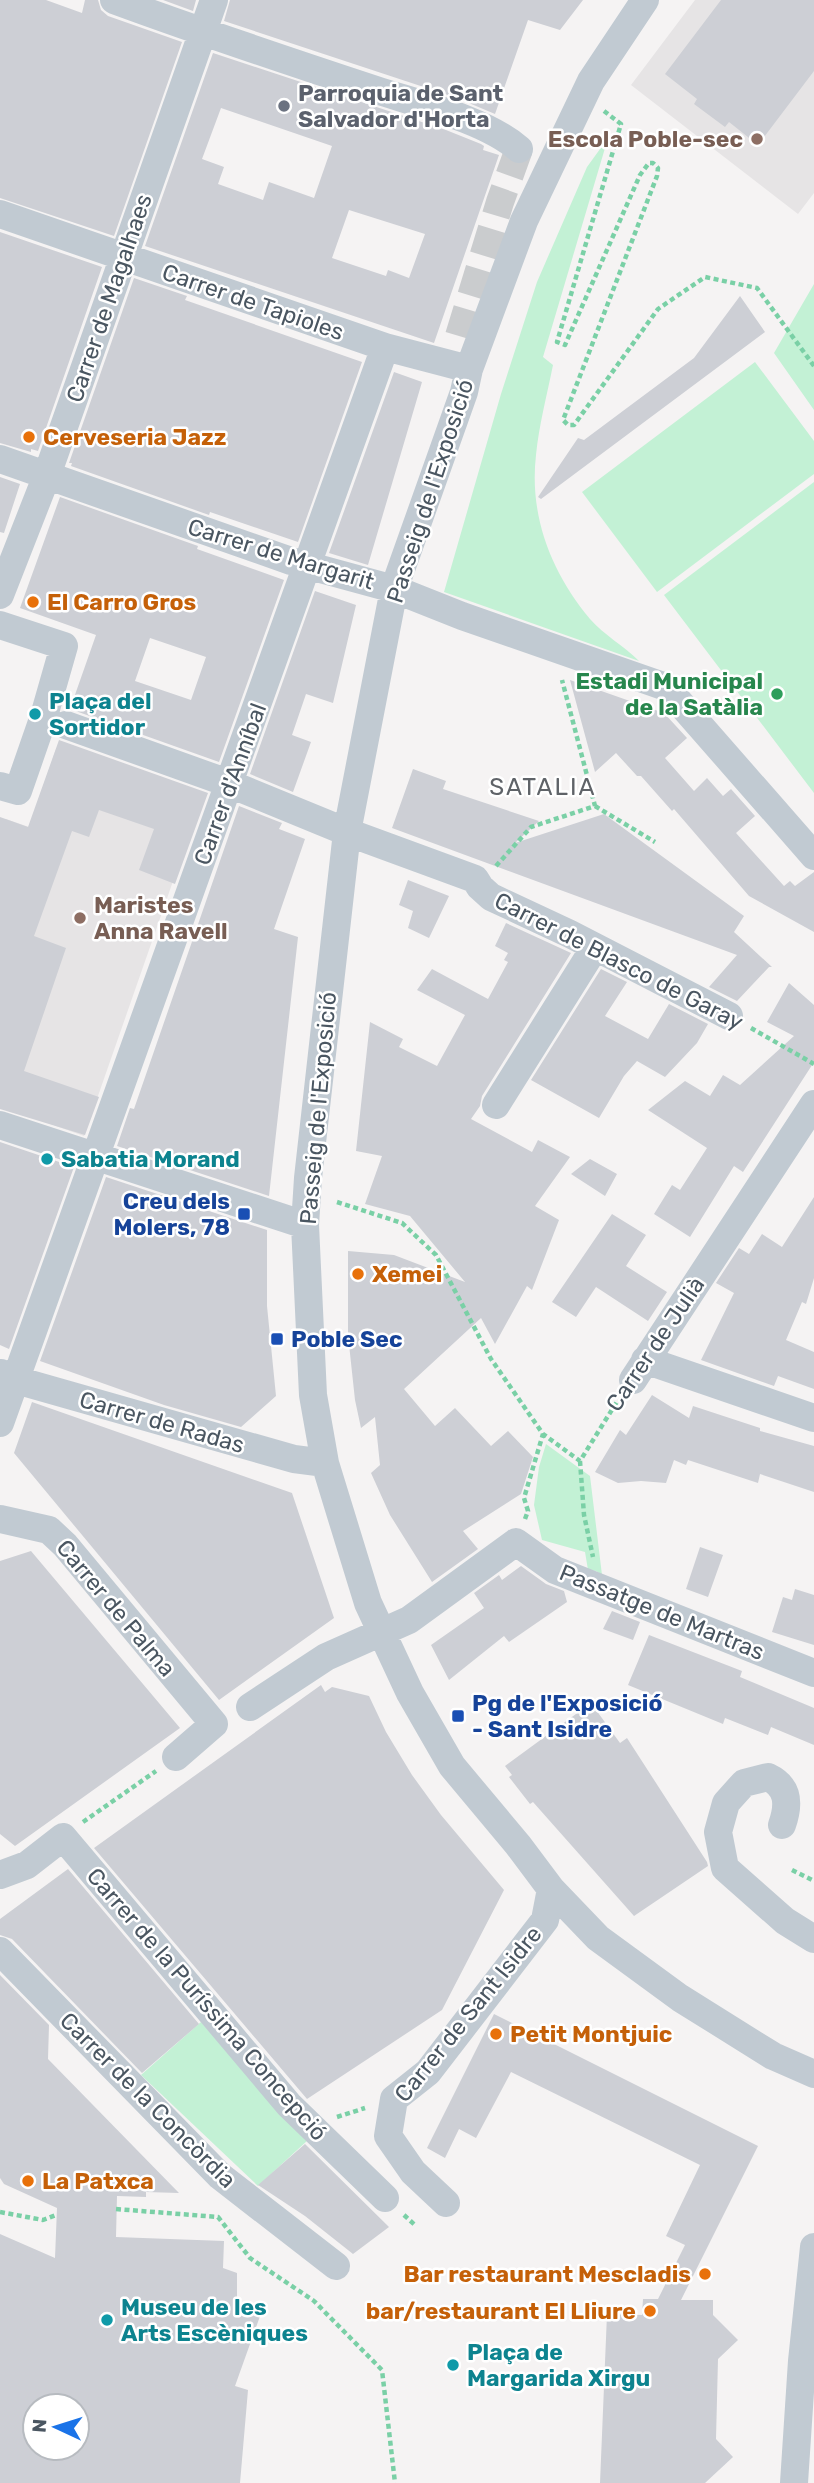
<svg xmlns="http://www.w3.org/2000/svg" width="814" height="2483" viewBox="0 0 814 2483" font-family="Rubik,sans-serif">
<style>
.education{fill:#e6e4e5}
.green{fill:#c3f1d5}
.building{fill:#cdcfd5;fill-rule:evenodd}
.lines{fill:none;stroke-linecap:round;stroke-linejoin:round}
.minor-tunnel{stroke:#caccce;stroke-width:28;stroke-dasharray:28 14;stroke-linecap:butt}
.path{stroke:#7ad0a6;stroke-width:4.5;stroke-dasharray:5 3.5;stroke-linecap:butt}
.minor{stroke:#c1cad2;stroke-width:28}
.worship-dot{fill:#6b7280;stroke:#fff;stroke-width:2.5}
.education-dot{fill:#8d6e63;stroke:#fff;stroke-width:2.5}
.food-dot{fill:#e8710a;stroke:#fff;stroke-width:2.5}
.leisure-dot{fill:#2e9e5b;stroke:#fff;stroke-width:2.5}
.culture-dot{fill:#0f9aa8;stroke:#fff;stroke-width:2.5}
.transit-dot{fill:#1a4fb4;stroke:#fff;stroke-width:2.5}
.labels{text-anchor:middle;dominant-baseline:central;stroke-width:5;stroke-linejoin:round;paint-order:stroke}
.worship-label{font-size:23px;font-weight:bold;fill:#5b616d;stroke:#fff;text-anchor:start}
.education-label{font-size:23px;font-weight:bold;fill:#785e54;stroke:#fff;text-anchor:end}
.street-label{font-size:23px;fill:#4a5661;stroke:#fff}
.food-label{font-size:23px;font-weight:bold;fill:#c56008;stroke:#fff;text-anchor:start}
.leisure-label{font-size:23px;font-weight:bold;fill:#27864d;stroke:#fff;text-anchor:end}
.culture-label{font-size:23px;font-weight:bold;fill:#0d838f;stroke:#fff;text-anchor:start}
.transit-label{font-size:23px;font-weight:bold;fill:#164399;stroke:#fff;text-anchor:start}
.neighbourhood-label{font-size:24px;letter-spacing:2px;fill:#5f6368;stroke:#fff}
</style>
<rect width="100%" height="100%" fill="#f5f3f3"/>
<path class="education" d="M695 0H814V193L798 214 631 85Z
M56 749 201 801 84 1136 0 1106V837L6 819 29 827Z"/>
<path class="green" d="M608 138 543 357 553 365C547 395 539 425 536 455 529 516 551 572 590 619 604 635 624 646 639 661L444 592 501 394 537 282 587 167Z
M814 284V410L774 353Z
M755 362 814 441V474L657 592 582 492Z
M814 482V793L664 595Z
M546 1444 590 1476 602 1575 596 1571 588 1570 585 1552 542 1540 534 1505 539 1467Z
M201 2022 308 2140 258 2186 141 2075Z"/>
<path class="building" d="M0 0H46L82 13 85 0H98L101 10 108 16 182 42 114 236 0 198Z
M163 0H196L193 11Z
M230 0H583L560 30 528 20 495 114 457 98 224 21Z
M721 0H814V71L758 145 729 122 725 127 694 104 697 99 665 74Z
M213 53 446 130 481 144 484 146 483 150 499 155 434 343 145 246ZM221 108 332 146 314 198 269 182 263 200 218 184 224 167 202 159ZM349 210 425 234 409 278 388 270 386 276 332 258Z
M0 232 102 267 38 451 31 449V452L0 443Z
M134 278 187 296 185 300 362 362 298 542 210 512 209 515 71 466 72 463H69Z
M740 296 765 332 541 499 538 497 578 438 584 440 694 358Z
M394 372 422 382 368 565 329 553Z
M0 477 20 484 4 533 0 532Z
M60 497 198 546 197 549 284 580 219 762 70 709 96 635 20 608ZM150 638 206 657 191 700 135 681Z
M315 591 356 605 333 703 306 694 292 735 311 742 293 792 250 774Z
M570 680 664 713 687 738 665 758 694 791 707 778 723 796 731 789 755 816 736 833 784 886 790 881 795 886 814 872V932L749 896 674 809 672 811 641 776H637L616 753 595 772Z
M59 740 208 793 175 884 139 870 154 829 99 810 89 837 72 831 34 936 66 948 24 1071 99 1097 85 1135 0 1109V817L28 827Z
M413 769 446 781 443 789 539 821 515 843 604 814 744 916 734 932 772 967H769L737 1001 709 987 737 955 392 828Z
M239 806 282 823 279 829 305 839 274 929 298 937 269 1196 117 1146 130 1108 134 1109Z
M408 880 449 896 429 938 408 928 413 911 399 905Z
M506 923 571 953 482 1096 480 1106 471 1119 532 1152 538 1140 570 1157 535 1206 559 1220 532 1290 527 1286 495 1344 481 1318 404 1389 435 1426 455 1408 491 1446 508 1431 533 1457 521 1494 463 1531 478 1549 432 1582 390 1515 371 1473 380 1465 375 1417 361 1428 355 1400 348 1335V1251L394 1255 465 1282 410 1216 365 1204 382 1156 356 1151 370 1022 403 1039 399 1047 437 1066 465 1015 417 990 432 969 488 999 508 962 504 960 508 953 495 946Z
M601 969 627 982 605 1016 648 1039 669 1004 708 1024 697 1043 665 1077 637 1061 624 1076 599 1118 531 1080Z
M789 983 814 1005V1062L743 1172 734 1166 690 1237 654 1214 672 1185 680 1190 707 1148 648 1110 685 1081 710 1096 723 1075 740 1085 794 1036 767 1022Z
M0 1142 74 1167 9 1349 0 1345Z
M590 1159 617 1174 605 1196 571 1174Z
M106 1177 267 1230V1306L276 1396 241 1427 164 1405 40 1361Z
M814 1197V1278L806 1304 802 1302 786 1340 814 1352V1389L778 1376 774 1386 701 1360 734 1293 716 1283 739 1248 749 1254 762 1234 782 1247Z
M612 1214 646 1235 626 1266 667 1292 648 1321 596 1287 576 1317 552 1302Z
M652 1395 689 1418 693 1406 760 1428V1431L814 1446V1492L760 1474 758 1483 688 1460 686 1465 674 1460 666 1483 641 1481 618 1483 595 1472 620 1430 626 1435Z
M32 1402 292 1493 334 1618 219 1700 14 1453Z
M700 1547 723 1555 708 1597 686 1589Z
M31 1551 180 1728 15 1846 0 1834V1561Z
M521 1566 546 1584 564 1591 567 1602 509 1642 504 1636 449 1680 431 1645 484 1608 474 1593 499 1575 502 1580Z
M795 1589 814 1595V1645L772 1632 783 1597 792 1600Z
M612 1611 640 1622 633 1640 603 1629Z
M649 1635 742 1671 740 1677 814 1708V1745L771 1727 768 1735 725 1718 723 1724 628 1685Z
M321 1685 325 1692 332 1687 369 1696 386 1732 412 1775 441 1815 504 1890 442 2010 307 2099 94 1848Z
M591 1703 620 1743 627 1738 707 1862 708 1866 634 1916 533 1802 530 1804 509 1777 512 1775 505 1766Z
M68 1869 199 2024 142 2073 12 1939 0 1935V1919Z
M0 1975 49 2025 48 2059 179 2193 146 2192V2197L117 2196 116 2237 224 2241 223 2268 237 2273V2304L264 2305 235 2386 248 2390 240 2483H0V2234L55 2258 57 2208 4 2184 0 2178ZM35 2405 77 2406V2448H35Z
M494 2014 758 2146 681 2300H713V2315L738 2340 718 2359 716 2439 733 2457 705 2483H600L607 2314 642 2315 643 2299H658L685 2245 666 2236 700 2165 511 2072 476 2138 459 2129 445 2158 427 2148Z
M305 2144 389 2227 353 2254 305 2216 258 2185Z"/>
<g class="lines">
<path class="minor-tunnel" d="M459 336 500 202 519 149"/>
<path class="path" d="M604 111 621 124 557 342 565 345 640 175 649 163H653L658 168 657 176 563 420 568 425H574L658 309 705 277 757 288 814 366
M595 806 655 842
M496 866 531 827 595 806 562 680
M751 1028 814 1064
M337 1202 402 1223 436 1255 491 1359 543 1434 580 1461 618 1400
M580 1461 584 1515 593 1557
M525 1519 528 1511 524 1498 543 1434
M83 1822 156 1771
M792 1870 814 1881
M337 2117 365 2108
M116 2209 218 2217 250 2258 314 2301 382 2370 395 2483
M0 2212 43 2220 56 2215
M404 2215 416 2226"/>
<path class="minor" d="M114 0C201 32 288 61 376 90 419 104 486 120 519 149
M645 0 591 81 524 221 469 369 464 392 394 589 347 832 308 1178 305 1225 313 1395 325 1463 368 1603 410 1693 452 1766 518 1845 551 1889 598 1938 680 1998 773 2056 814 2074
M0 214 385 347 469 369
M0 459 291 561 394 589 462 616 666 687 814 856
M0 595 47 475 214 0
M0 625 64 646 44 716 18 791 0 786
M66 725 217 779
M230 784 347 832 475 879 480 887 491 897 570 934 729 1016
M496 1105 595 947
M0 1125 305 1225
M645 1360 814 1418
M1 1373 16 1380 294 1459 325 1463
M633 1380 814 1104
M0 1423 385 347
M0 1519 49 1530 65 1545 214 1724 176 1757
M250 1707 326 1657 409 1620 516 1542 555 1570 814 1673
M782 1825C789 1805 789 1787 768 1777L744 1783 726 1803 718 1832 725 1868 785 1921 814 1939
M0 1875 27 1865 63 1837 289 2105 385 2198
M0 1951 220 2176 336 2266
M446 2203 413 2172 388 2136 394 2099 428 2072 545 1920 551 1889
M794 2483 802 2361 814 2247"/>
</g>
<circle class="worship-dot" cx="284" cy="106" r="7"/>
<g class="education-dot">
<circle cx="757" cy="139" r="7"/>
<circle cx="80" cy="918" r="7"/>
</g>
<g class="food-dot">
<circle cx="29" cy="437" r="7"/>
<circle cx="33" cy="602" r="7"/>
<circle cx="358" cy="1274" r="7"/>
<circle cx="496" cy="2034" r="7"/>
<circle cx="28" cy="2181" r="7"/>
<circle cx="705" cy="2274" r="7"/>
<circle cx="650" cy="2311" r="7"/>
</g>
<circle class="leisure-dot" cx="777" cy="694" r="7"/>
<g class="culture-dot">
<circle cx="35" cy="714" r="7"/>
<circle cx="47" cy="1159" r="7"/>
<circle cx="107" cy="2320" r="7"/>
<circle cx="453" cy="2365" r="7"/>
</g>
<g class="transit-dot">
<rect x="237" y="1207" width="14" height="14" rx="3.5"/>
<rect x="270" y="1332" width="14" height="14" rx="3.5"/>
<rect x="451" y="1709" width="14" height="14" rx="3.5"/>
</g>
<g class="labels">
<g class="worship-label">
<text x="298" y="93">Parroquia de Sant<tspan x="298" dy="26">Salvador d'Horta</tspan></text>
</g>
<g class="education-label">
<text x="743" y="139">Escola Poble-sec</text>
<text x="94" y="905" text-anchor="start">Maristes<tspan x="94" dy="26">Anna Ravell</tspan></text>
</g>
<g class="street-label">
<text transform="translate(109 298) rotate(-71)">Carrer de Magalhaes</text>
<text transform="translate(253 302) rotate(19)">Carrer de Tapioles</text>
<text transform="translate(430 491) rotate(-72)">Passeig de l'Exposició</text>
<text transform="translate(281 554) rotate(17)">Carrer de Margarit</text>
<text transform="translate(230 784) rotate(-70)">Carrer d'Anníbal</text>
<text transform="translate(619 961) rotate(27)">Carrer de Blasco de Garay</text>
<text transform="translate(318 1108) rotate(-85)">Passeig de l'Exposició</text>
<text transform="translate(655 1344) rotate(-56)">Carrer de Julià</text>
<text transform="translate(162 1422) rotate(16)">Carrer de Radas</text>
<text transform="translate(116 1608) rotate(50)">Carrer de Palma</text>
<text transform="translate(662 1612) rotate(22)">Passatge de Martras</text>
<text transform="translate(207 2004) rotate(49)">Carrer de la Puríssima Concepció</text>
<text transform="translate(468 2014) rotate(-51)">Carrer de Sant Isidre</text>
<text transform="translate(148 2100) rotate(45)">Carrer de la Concòrdia</text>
</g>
<g class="food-label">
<text x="43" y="437">Cerveseria Jazz</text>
<text x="47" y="602">El Carro Gros</text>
<text x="372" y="1274">Xemei</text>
<text x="510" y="2034">Petit Montjuic</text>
<text x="42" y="2181">La Patxca</text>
<text x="691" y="2274" text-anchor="end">Bar restaurant Mescladis</text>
<text x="636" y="2311" text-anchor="end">bar/restaurant El Lliure</text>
</g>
<g class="leisure-label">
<text x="763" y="681">Estadi Municipal<tspan x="763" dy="26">de la Satàlia</tspan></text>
</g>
<g class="culture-label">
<text x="49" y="701">Plaça del<tspan x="49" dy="26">Sortidor</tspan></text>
<text x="61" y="1159">Sabatia Morand</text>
<text x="121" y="2307">Museu de les<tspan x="121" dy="26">Arts Escèniques</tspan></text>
<text x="467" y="2352">Plaça de<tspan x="467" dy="26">Margarida Xirgu</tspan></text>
</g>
<g class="transit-label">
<text x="230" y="1201" text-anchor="end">Creu dels<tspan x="230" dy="26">Molers, 78</tspan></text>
<text x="291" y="1339">Poble Sec</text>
<text x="472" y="1703">Pg de l'Exposició<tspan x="472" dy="26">- Sant Isidre</tspan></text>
</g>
<g class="neighbourhood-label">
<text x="543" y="787">SATALIA</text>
</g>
</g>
<g transform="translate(56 2427) rotate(274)"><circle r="33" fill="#ffffff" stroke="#b7bbc0" stroke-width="2"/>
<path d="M0-5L12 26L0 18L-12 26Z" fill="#1a73e8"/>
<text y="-10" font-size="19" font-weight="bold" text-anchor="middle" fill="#4a5661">N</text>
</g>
</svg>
